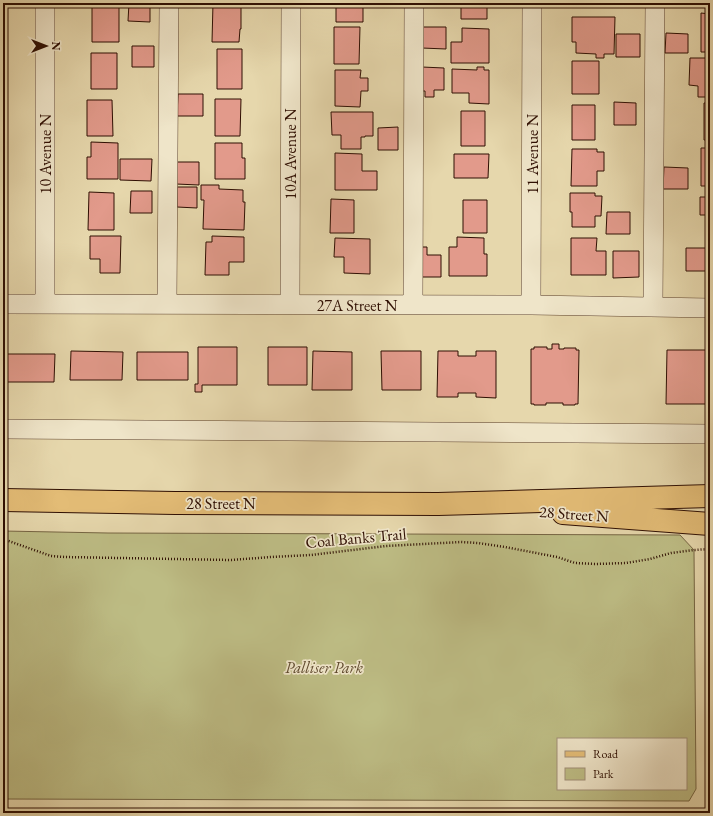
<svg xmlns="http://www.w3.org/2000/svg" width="713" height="816" viewBox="0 0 713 816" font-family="'EB Garamond',serif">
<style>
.green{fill:#bdbc84;stroke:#766543;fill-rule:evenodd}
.building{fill:#e29a8b;stroke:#2e0e02}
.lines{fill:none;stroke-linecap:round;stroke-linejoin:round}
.minor-casing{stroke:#5c402c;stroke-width:20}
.major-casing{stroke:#2e0e02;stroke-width:24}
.path{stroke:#2e0e02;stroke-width:2.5;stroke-dasharray:1 2;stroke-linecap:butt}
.minor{stroke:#efe5c9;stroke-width:19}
.major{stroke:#e3bc76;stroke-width:22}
.labels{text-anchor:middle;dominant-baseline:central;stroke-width:3.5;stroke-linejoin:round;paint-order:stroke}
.street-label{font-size:16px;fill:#2e0e02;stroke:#efe5c9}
.park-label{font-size:16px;font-style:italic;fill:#604b30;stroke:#efe5c9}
</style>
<rect width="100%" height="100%" fill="#e6d7ac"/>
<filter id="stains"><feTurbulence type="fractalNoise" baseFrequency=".005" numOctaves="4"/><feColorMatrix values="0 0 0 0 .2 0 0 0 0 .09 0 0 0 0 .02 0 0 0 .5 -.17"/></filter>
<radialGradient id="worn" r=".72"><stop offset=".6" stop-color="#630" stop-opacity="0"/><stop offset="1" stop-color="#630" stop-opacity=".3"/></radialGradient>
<path class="green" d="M3 531 108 533 680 535 694 550 696 789 689 801 3 799ZM558 739H686V789H558Z"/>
<path class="building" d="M129 3H150V22L128 21Z
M213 3H241V29H240L239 42H212Z
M333 3H363V22H336V7H333Z
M461 3H487V19H461Z
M572 3H595V6H572Z
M92 6H119V42H92Z
M701 13 710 14V52H701Z
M572 17H615L614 54H604V58H596V54L576 53V42H572Z
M334 27H360L359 64H334Z
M422 27H446V49L422 48Z
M462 28 489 29V63H451V42H462Z
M666 33 688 34V53H665Z
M616 34H640V57H616Z
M132 46H154V67H132Z
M217 49H242V89H217Z
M91 53H117V89H91Z
M690 58H710V97H698V86L689 85Z
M572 61H599V94H572Z
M422 67 444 68V90H434V97H425V91H422Z
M477 67H484V70H489V104L469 103V93H452V69L477 70Z
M335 70H361L360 78H368V91H361L360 107 335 106Z
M178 94H203V116H177Z
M215 99H241L240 136H215Z
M87 100H112L113 136H87Z
M614 102 636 103V125H614Z
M704 103H710V140H704Z
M572 105H595V140H572Z
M461 111H485V146H461Z
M331 112H373V136H365V137H361V149H341V135H332Z
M398 127V150H378V128Z
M91 142 118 143V179H87V157H91Z
M215 143H242V158H245V179H215Z
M701 148H710V186H701Z
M572 149H597V152H604V171H597V186H571Z
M335 153 362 154V171H377V190H335Z
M454 154H489L488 178H454Z
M120 159H152L151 181 120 180Z
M177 162H199V185L176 184Z
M664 167 688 168V189H663Z
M201 185H219V189L243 190V202H245L244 230 203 229 204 200H201Z
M177 187H197V208L177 207Z
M131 191H152V213H130Z
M89 192 114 193V230H88Z
M570 193H595V196H602L601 216H595V227H572V212H570Z
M700 197H710V215H700Z
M331 199 354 200V233H330Z
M463 200H487V233H463Z
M607 212H630V234H606Z
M90 236H121L120 273H100V259H90Z
M212 236 244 237V262H229V275H205L206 242H212Z
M457 237 484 238V254H487V276H449V247H457Z
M709 237 710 271H686V248H709Z
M335 238 370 239V274L344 273V257H334Z
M571 238H597L596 251H606V275H571Z
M420 247H427V255H441V277H420Z
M613 251H639V277L613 278Z
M552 344H559V349H564V348H576V350H579L578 404H575V405H563V403H546V405H534V404H531V349H534V347H547V349H552Z
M198 347H237V385H202V392H195V384H198Z
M268 347H307V385H268Z
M667 350H710V404H666Z
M71 351 123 352 122 380H70Z
M313 351 352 352V390H312Z
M381 351H421V390H382Z
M438 351H458V356H476V351H496V398L476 397V393H458V397H437Z
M137 352H188V380H137Z
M5 354H55L54 382H5Z"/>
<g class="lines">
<g class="minor-casing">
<path id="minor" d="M3 304 531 305 710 308
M45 304V3
M167 304 169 3
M290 304 291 3
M413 305 414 3
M531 305 532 3
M653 307 655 3
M3 429 710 434"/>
</g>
<g class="major-casing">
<path id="major" d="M3 500 175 503 438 504 710 496
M563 513 710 524"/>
</g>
<path class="path" d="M3 539 51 556 65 557 231 560 271 557 311 555 386 546 461 542 478 543 505 547 557 557 575 563 596 564 626 563 650 559 671 553 694 550 710 549"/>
<use href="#minor" class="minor"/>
<use href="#major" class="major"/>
</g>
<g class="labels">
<g class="street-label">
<text transform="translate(45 154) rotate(-90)">10 Avenue N</text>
<text transform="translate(290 154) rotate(-90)">10A Avenue N</text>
<text transform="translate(532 154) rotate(-90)">11 Avenue N</text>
<text x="357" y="305">27A Street N</text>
<text x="221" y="503">28 Street N</text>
<text transform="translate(574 514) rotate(4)">28 Street N</text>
<text transform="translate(356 538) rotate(-5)">Coal Banks Trail</text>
</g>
<g class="park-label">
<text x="324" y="667">Palliser Park</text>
</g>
</g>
<rect width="713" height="816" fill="none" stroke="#e6d7ac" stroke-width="16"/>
<rect x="4" y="4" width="705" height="808" fill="none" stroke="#2e0e02" stroke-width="2"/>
<rect x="8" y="8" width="697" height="800" fill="none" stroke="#2e0e02"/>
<rect x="557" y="738" width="130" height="52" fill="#efe5c9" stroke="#a28f79"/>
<rect x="565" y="751" width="20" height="6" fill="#e3bc76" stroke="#a28f79"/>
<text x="593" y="758" font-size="12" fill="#2e0e02">Road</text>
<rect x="565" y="768" width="20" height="12" fill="#bdbc84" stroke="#a28f79"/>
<text x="593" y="778" font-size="12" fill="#2e0e02">Park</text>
<g transform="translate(46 46) rotate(90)" stroke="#efe5c9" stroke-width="3" paint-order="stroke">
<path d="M0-3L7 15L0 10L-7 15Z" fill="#2e0e02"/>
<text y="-6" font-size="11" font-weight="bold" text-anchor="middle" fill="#2e0e02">N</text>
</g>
<rect width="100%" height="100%" filter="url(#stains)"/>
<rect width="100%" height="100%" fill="url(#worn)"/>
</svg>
